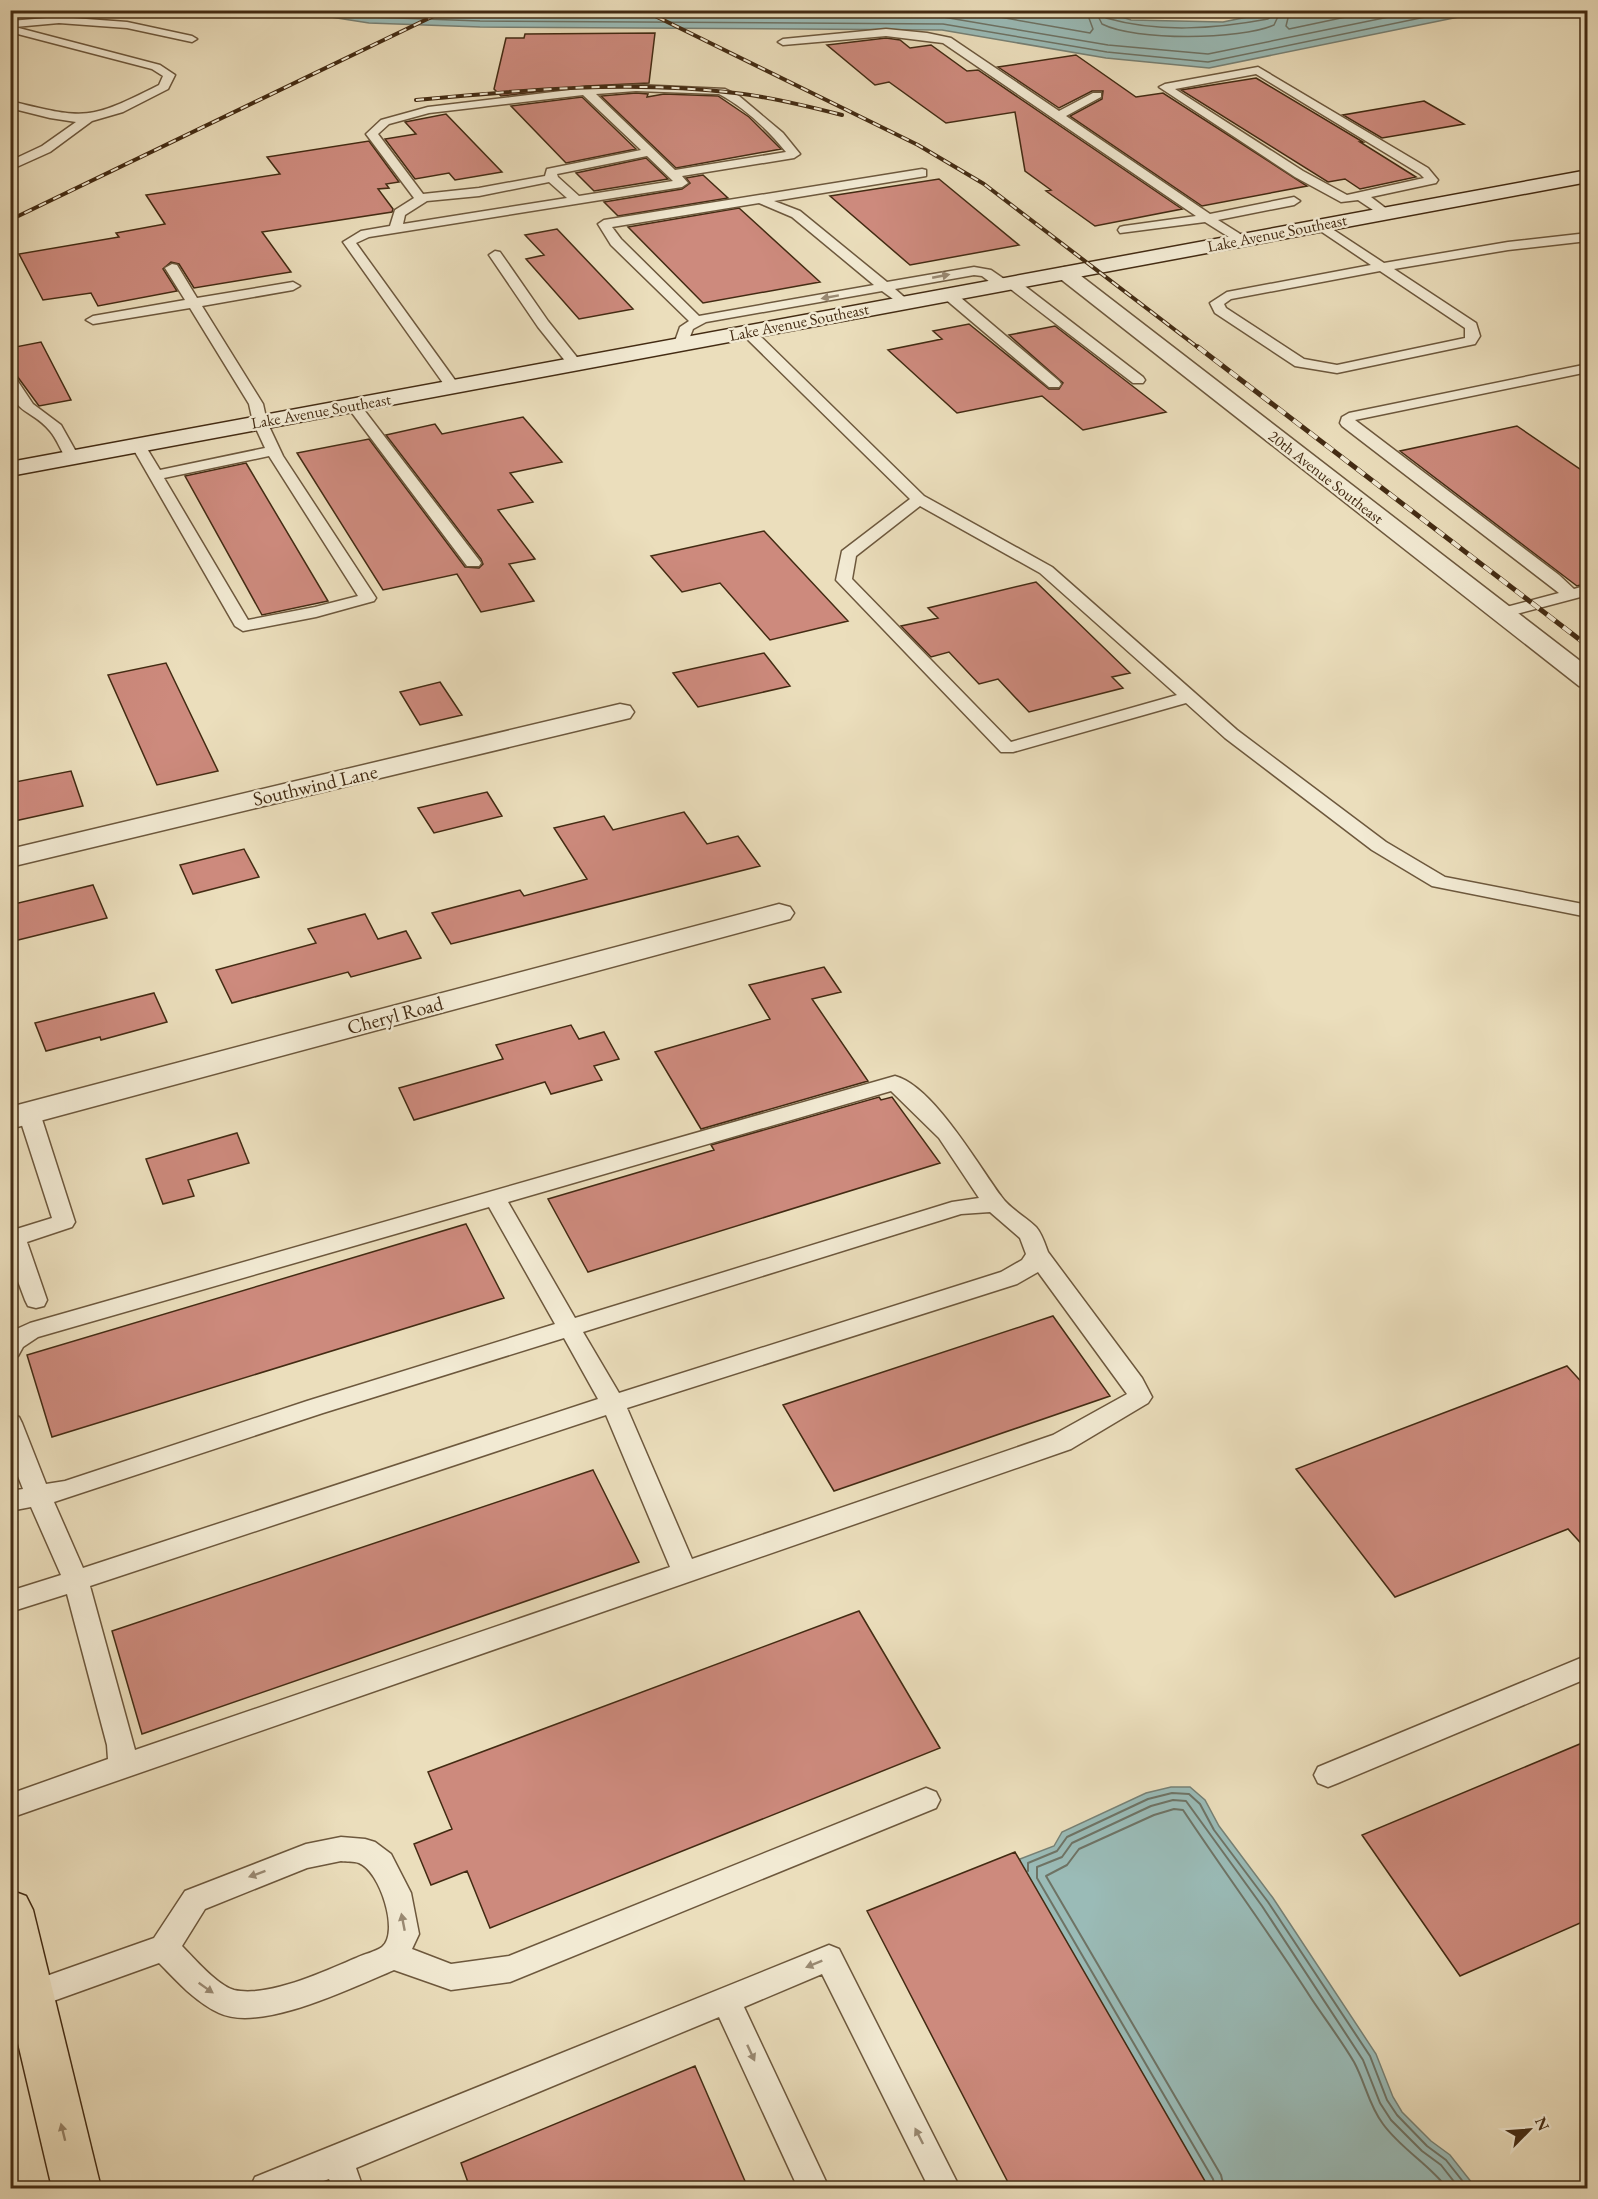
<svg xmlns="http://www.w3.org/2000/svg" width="1598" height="2199" viewBox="0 0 1598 2199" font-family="'EB Garamond',serif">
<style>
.water{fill:#9abbb7;stroke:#778175;stroke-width:1.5}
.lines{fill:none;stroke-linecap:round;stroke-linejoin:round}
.shore-far1{stroke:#6e7365;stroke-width:1.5}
.shore{stroke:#6e7365;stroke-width:2}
.building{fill:#cd8a7d;stroke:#432b13;stroke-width:1.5}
.lane-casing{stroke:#6d583d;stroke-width:3}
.street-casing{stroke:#6d583d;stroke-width:3}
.secondary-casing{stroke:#432b13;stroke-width:3}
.primary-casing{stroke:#432b13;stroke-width:3}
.lane{fill:#f2ead3;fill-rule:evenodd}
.street{fill:#f2ead3;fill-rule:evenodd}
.secondary{fill:#f2ead3;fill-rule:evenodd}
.primary{fill:#ebdebc;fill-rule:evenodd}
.rail-far1-casing{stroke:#432b13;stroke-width:4}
.rail-casing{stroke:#432b13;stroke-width:5}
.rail-far1{stroke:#f2ead3;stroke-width:2;stroke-dasharray:8;stroke-linecap:butt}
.rail{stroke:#f2ead3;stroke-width:4;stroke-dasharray:10;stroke-linecap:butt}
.oneway{fill:#9a8a73}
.oneway2{fill:#978468}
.labels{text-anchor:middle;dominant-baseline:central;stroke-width:5;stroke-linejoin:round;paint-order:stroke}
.far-street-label{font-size:16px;fill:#432b13;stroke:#f2ead3}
.street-label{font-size:20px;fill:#432b13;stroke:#f2ead3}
</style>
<rect width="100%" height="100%" fill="#ebdebc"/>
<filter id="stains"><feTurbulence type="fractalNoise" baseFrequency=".00333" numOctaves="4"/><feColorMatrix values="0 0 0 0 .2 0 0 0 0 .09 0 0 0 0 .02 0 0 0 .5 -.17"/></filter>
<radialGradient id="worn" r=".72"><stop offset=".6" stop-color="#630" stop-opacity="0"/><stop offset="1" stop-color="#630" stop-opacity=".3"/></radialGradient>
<path class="water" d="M1100 10 1131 20 1223 22 1281 10 1488 11 1209 68 1106 58 942 30 480 27 369 23 292 11Z
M1171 1787H1190L1205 1800 1219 1826 1273 1898 1376 2054 1393 2097 1402 2112 1431 2141 1450 2155 1476 2188H1203L1023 1882 1020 1859 1054 1846 1062 1832 1146 1793Z"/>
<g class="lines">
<path class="shore-far1" d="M331 10 370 17 480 21 943 24 1107 52 1208 62 1459 10
M405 10 480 13 943 17 1108 45 1208 54 1423 10
M960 10 1090 33 1093 29 1086 10
M1095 10 1102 24C1135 41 1240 40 1274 25L1281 10
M1103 10 1106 18C1159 33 1214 29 1268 19L1272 16 1273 10
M1290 10 1286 26 1289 29 1379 10"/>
<path class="shore" d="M1028 1871V1863L1057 1851 1067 1837 1148 1799 1172 1793 1189 1794 1200 1804 1214 1830 1268 1902 1370 2056 1387 2100 1397 2115 1427 2146 1446 2160 1468 2188
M1215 2188 1213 2179 1037 1878V1867L1062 1857 1072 1843 1151 1806 1173 1800 1186 1801 1262 1906 1363 2060 1380 2103 1391 2120 1422 2151 1441 2165 1459 2188
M1224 2188 1221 2175 1046 1876 1067 1865 1079 1849 1154 1815 1174 1809 1183 1810C1225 1873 1270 1934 1311 1998 1325 2019 1341 2040 1354 2062 1365 2082 1369 2106 1383 2124 1401 2149 1429 2164 1447 2188"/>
</g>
<path class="building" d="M655 33 649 83 586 86 501 96 494 89 506 38H524L525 34Z
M886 38 900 40 910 48 931 45 967 71 978 70 1182 209 1095 226 1046 191 1051 190 1025 171 1015 112 946 123 889 82 875 85 827 45Z
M1076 55 1136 97 1163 93 1307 186 1202 206 1070 116 1102 99 1103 91H1092L1059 108 998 67Z
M1256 78 1363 142H1360L1416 177 1360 189 1345 179 1328 182 1181 90Z
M636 93 648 94 647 97 664 94 718 96 749 117 781 149 676 168 601 96Z
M582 97 636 149 566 163 511 106Z
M1424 101 1464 124 1382 138 1343 115Z
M446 114 502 172 455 180 449 173 415 179 385 139 416 134 405 122Z
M369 141 399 182 386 184 389 188 378 189 393 209 392 212 262 232 291 272 194 288 179 264 171 262 163 269 177 291 98 306 91 293 43 300 19 254 119 237 116 233 165 224 146 195 280 174 267 157Z
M646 158 668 179 594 191 576 173Z
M703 175 728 198 618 216 604 202 682 189 690 183 686 178Z
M939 179 1019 245 910 265 830 196Z
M739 208 820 282 703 303 628 227Z
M557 229 633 309 579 319 526 259 544 255 525 235Z
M969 324 1049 389H1059L1063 383 1009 335 1055 326 1166 412 1083 430 1042 396 957 413 888 350 942 339 933 331Z
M41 342 71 400 39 406 17 376 10 374V348Z
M523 417 562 462 510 473 533 502 498 510 535 559 509 564 534 601 481 612 457 574 383 590 297 453 369 439 465 567 479 568 483 564 481 559 386 435 435 424 442 434Z
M1517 426 1587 474V583L1577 586 1400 451Z
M246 463 328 601 262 615 185 476Z
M764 531 848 621 770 640 720 583 682 592 651 556Z
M1036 582 1130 673 1112 677 1123 688 1029 712 998 679 979 684 949 652 931 657 901 626 938 618 928 608Z
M764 653 790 686 698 707 673 673Z
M166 663 218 771 157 785 108 675Z
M440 682 462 715 420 725 400 692Z
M71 771 83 806 10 822V783Z
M487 792 502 816 434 833 418 808Z
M684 812 707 844 738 836 760 866 451 944 432 913 520 890 524 896 587 879 554 828 604 816 613 830Z
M244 849 259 877 193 894 180 865Z
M93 885 107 918 10 942V905Z
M365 914 378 939 406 931 421 958 351 977 348 972 232 1003 216 970 316 943 308 929Z
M824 967 841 992 812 999 868 1081 701 1129 655 1052 770 1019 749 985Z
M154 993 167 1022 101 1040 100 1037 46 1051 35 1023Z
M571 1025 579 1039 604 1032 619 1059 594 1066 602 1080 551 1094 545 1082 414 1120 399 1088 503 1059 496 1045Z
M879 1097 881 1100 892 1097 940 1163 588 1272 548 1199 714 1150 711 1145Z
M237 1133 249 1163 188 1180 194 1196 163 1204 146 1159Z
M466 1224 504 1298 52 1437 27 1355Z
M1053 1316 1110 1396 834 1491 783 1405Z
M1567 1366 1587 1388V1550L1568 1529 1395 1597 1296 1469Z
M593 1470 639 1562 142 1734 112 1631Z
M859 1611 940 1748 490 1928 467 1871 431 1885 414 1844 452 1829 428 1772Z
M1587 1741V1920L1460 1976 1362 1835Z
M1015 1852 1209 2188H1011L867 1911Z
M695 2066 748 2188H470L461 2163Z"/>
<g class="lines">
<g class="lane-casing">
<path id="lane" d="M59 17 127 22 192 36 197 39 192 42 127 28 59 23 15 27 160 65 175 75 168 89 123 112 92 121 50 152 10 170V161L42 146 76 122 50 118 10 108V101C87 120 89 120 159 85L163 76 152 69 10 32V21Z
M886 29 927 33 951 38 1059 111 1093 93H1101V97L1066 116 1210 214 1294 197 1300 201 1294 205 1218 220 1245 237 1246 240 1240 244 1205 222 1120 233 1118 230 1120 227 1124 226 1196 216 943 43 886 36 783 45 778 42 783 39Z
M1258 67 1428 168 1438 180 1436 183 1371 197 1392 213 1386 217 1382 216 1358 200 1341 202 1295 177 1159 87 1165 84ZM1256 74 1420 174 1424 178 1347 195 1303 171 1175 89Z
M636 85 725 89 739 96 783 133 800 154 794 158 682 176 688 183 682 187 369 237 356 243 460 387 458 390H448L343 242 361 231 390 226 395 210 414 198 366 134 381 120 428 107 586 88ZM636 91 719 94C744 107 768 130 786 152L675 170 596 94ZM583 95 641 150 547 169 545 176 479 188 423 194 378 134 389 124 429 113ZM647 156 673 181 579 196 558 177 557 174ZM549 182 567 198 403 224 405 215 427 201 479 196Z
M922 169 926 170V176L774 201 800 211 887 282 974 267 991 270 1007 281 1017 280 1143 377 1145 380 1143 383H1133L1008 287 998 288 982 276 974 275 895 289 911 303 904 307 882 291 706 322 693 329 686 347H676L674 344 680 327 689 321 611 245 598 224 604 220ZM759 203 792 217 874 285 699 316 621 239 612 227Z
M1320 221 1384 263 1508 242 1588 233V241L1508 250 1394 269 1476 323 1480 336 1475 344 1337 373 1295 366 1215 313 1210 303 1227 292 1371 265 1316 228 1314 225 1316 222ZM1380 271 1465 328V338L1337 365 1304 359 1226 308 1224 304 1231 299Z
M495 251 500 252 548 321 580 361 582 364 580 367H570L538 327 489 255Z
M172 264 177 265 197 298 293 282 300 286 293 290 202 306 263 404 267 422 283 456 376 598 374 601 316 617 243 631 235 626 131 445 133 442H143L160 470 265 448 253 422 249 404 190 308 93 324 86 320 93 316 185 300 165 268ZM269 456 358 596 315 607 248 620 164 478Z
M949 291 954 292 1059 381 1061 384 1059 387H1049L944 298 942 295 944 292Z
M748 328 753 329 924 496 1052 567 1237 730 1386 842 1445 877 1588 905V917L1432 886 1372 850 1225 738 1186 703 1013 752H1001L836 580 842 551 910 499 743 335 741 332ZM920 506 1040 573 1177 695 1011 742 852 579 856 556Z
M1588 364V372L1355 420 1559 575 1574 589 1588 585V595L1501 618 1495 616 1493 613 1495 610 1559 593 1342 426 1340 423 1342 417 1349 413Z
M10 376 15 377 33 404 61 425 79 457 77 460H67C61 451 57 439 50 431 30 407 10 415 10 376Z
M353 401 358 402 479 560 481 563 479 566H467L346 405Z
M895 1076C933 1086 978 1165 1001 1196 1010 1209 1025 1216 1036 1227 1042 1234 1045 1244 1048 1252L1142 1378 1152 1397 1148 1403 1071 1449 10 1818V1794L108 1759 107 1745 67 1594 10 1612V1591L61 1575 31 1507 10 1511V1491L23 1489 10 1456V1414L19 1417 22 1423 46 1484 65 1481 307 1401 555 1324 489 1207 38 1337 23 1347 18 1356 10 1358V1332L30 1323ZM891 1091 939 1138 979 1198 952 1202 575 1318 508 1202ZM990 1212 1020 1238 1026 1254 1022 1260 1001 1272 619 1393 583 1332 961 1214ZM1038 1272 1127 1394 1053 1435 692 1559 627 1408 1017 1284ZM564 1338 598 1399 83 1568 54 1502 323 1413ZM606 1415 670 1567 135 1750 90 1586Z
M29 1106 36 1108 40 1113 75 1222 72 1227 27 1242 47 1300 44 1306 36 1308 28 1306 25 1300 10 1260V1231L52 1218 18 1113 22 1108Z
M1588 1655V1678L1338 1783 1328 1787 1318 1783 1314 1775 1318 1767Z
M926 1788 936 1792 940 1800 936 1808 510 1982 451 1990 394 1970C353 1987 261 2033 219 2013 195 2002 177 1981 159 1963L31 2009 21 2005 16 1995 21 1985 154 1938 185 1891 306 1844 341 1837 365 1839 375 1842 391 1854 411 1893 419 1934 412 1949 451 1964 509 1956ZM341 1861C346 1862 354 1861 359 1863 380 1871 400 1933 382 1947 375 1952 364 1954 356 1958 325 1971 268 1998 234 1990 217 1985 194 1958 182 1946L205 1909 307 1868Z
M829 1945 839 1949 960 2188H929L822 1974 744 2007 829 2188H798L719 2017 356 2168 363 2188H333L329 2179 304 2188H250L255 2177Z"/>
</g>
<g class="street-casing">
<path id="street" d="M1065 267 1072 269 1588 667V688L1579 686 1058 277 1055 273 1058 269Z
M620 704 630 706 634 712 630 718 10 867V849Z
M779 904 790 907 794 913 790 919 10 1129V1107Z"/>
</g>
<g class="secondary-casing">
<path id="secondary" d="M1588 170V182L10 476V462Z"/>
</g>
<g class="primary-casing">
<path id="primary" d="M10 1890 26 1896 33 1910 101 2188H52L10 2009Z"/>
</g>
<use href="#lane" class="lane"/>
<use href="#street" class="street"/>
<use href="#secondary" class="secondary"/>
<use href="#primary" class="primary"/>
<g class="rail-far1-casing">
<path id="rail-far1" d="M643 10 918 145 984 184 1200 349
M416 100C522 90 629 80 735 93 771 97 807 106 842 115
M10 220 446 10"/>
</g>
<g class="rail-casing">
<path id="rail" d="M1198 347 1588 646"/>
</g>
<use href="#rail-far1" class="rail-far1"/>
<use href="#rail" class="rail"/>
</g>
<defs><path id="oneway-solid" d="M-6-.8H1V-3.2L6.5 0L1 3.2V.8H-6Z" transform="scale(1.5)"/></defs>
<g class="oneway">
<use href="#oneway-solid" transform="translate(941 276) rotate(-11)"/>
<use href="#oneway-solid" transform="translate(830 297) rotate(170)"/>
<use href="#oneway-solid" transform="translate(257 1874) rotate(160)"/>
<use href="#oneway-solid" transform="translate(403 1922) rotate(-101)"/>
<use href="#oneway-solid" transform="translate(814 1964) rotate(158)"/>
<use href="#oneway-solid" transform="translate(206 1988) rotate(35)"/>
<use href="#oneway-solid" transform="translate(751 2053) rotate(65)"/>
<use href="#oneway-solid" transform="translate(919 2136) rotate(-117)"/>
</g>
<use class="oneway2" href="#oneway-solid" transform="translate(63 2132) rotate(-104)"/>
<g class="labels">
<g class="far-street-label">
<text transform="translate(1277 233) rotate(-11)">Lake Avenue Southeast</text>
<text transform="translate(799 322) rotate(-11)">Lake Avenue Southeast</text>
<text transform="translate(321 411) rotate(-10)">Lake Avenue Southeast</text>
<text transform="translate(1326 477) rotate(38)">20th Avenue Southeast</text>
</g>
<g class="street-label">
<text transform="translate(315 785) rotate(-13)">Southwind Lane</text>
<text transform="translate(395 1015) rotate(-15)">Cheryl Road</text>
</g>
</g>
<rect width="1598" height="2199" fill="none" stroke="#ebdebc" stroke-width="36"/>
<rect x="12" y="12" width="1574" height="2175" fill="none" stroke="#432b13" stroke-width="3"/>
<rect x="18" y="18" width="1562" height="2163" fill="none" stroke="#432b13" stroke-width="1.5"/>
<g transform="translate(1529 2130) rotate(65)" stroke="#f2ead3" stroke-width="4.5" paint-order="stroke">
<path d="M0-4.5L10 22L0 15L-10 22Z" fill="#432b13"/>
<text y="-9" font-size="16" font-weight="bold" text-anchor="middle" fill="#432b13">N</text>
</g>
<rect width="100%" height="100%" filter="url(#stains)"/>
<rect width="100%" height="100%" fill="url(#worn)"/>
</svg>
